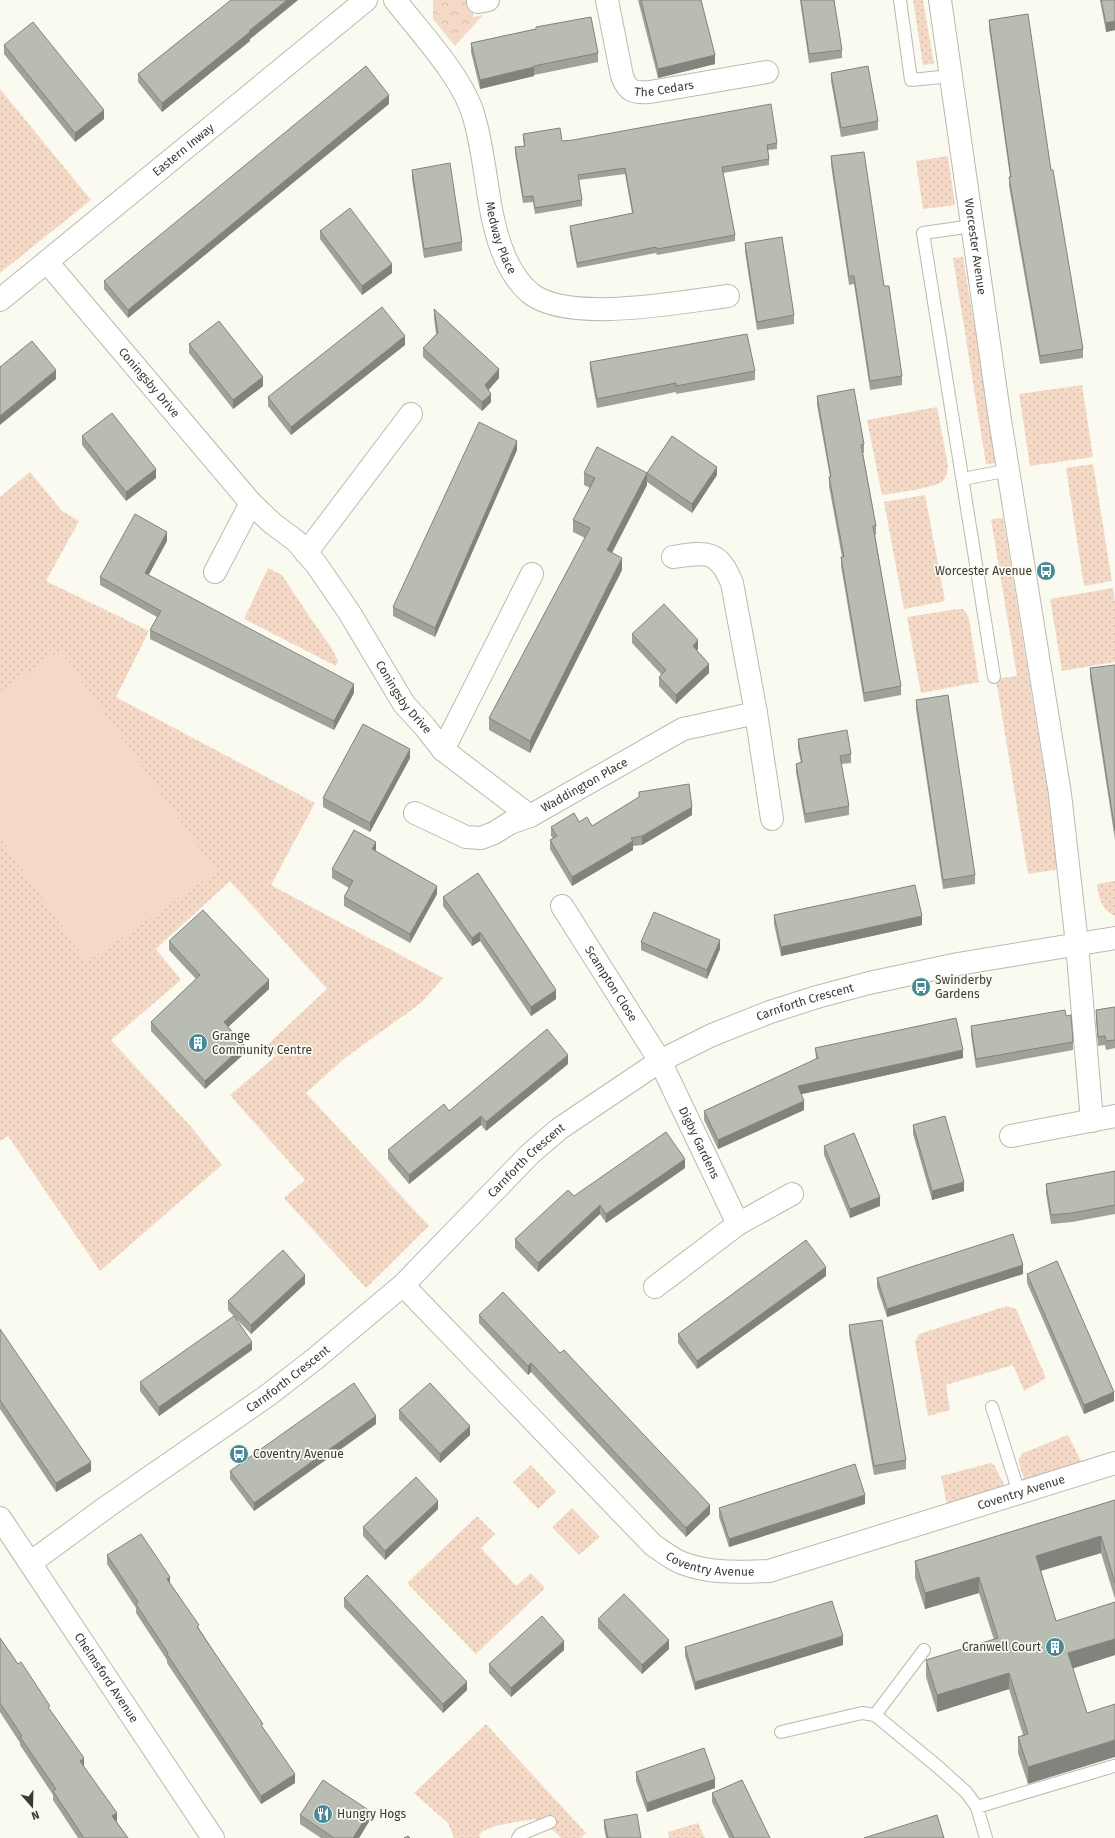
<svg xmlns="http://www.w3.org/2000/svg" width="1115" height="1838" viewBox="0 0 1115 1838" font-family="'Fira Sans',sans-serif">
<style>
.grass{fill:url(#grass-dots)}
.forest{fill:url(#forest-crowns)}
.garden{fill:#f4d9c6}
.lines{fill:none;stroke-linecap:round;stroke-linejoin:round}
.service-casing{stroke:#bbbab0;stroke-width:14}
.minor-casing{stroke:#bbbab0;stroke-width:24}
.tertiary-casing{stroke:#bbbab0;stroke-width:24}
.service{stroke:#fff;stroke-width:12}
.minor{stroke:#fff;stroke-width:22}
.tertiary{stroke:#fff;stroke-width:22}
.wall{fill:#9ea299}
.shaded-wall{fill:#81847d}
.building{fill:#b8bcb2;stroke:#81847d}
.labels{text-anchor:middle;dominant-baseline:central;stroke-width:3.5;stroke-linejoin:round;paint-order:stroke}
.street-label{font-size:12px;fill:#3b3a36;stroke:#fbfaf0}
.poi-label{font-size:12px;fill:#3b3a36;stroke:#fbfaf0;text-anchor:start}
</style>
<defs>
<pattern id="grass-dots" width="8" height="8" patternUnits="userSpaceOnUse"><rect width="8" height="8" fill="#f4d9c6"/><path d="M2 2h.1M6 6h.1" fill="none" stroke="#d2bbab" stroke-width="1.8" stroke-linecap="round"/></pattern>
<pattern id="forest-crowns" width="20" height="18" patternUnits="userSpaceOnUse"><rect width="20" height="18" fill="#f4d9c6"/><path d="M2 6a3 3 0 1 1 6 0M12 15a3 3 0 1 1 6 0" fill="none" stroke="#d2bbab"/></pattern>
</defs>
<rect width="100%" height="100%" fill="#fbfaf0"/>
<path class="grass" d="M913 0H923L934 64 923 65Z
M0 89 91 200 0 273Z
M948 156 955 205 923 209 916 161Z
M963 257 997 463 986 464 953 258Z
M1082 385 1093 457 1030 466 1019 394Z
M937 407 948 466C947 471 947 477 943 481 936 488 894 493 882 495L867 420Z
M1093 464 1112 581 1084 586 1066 468Z
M30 472 62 511 79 521 46 581 149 631 116 697 315 803 271 885 443 978 421 1003 345 1058 306 1093 429 1226 366 1288 284 1198 305 1180 230 1095 276 1056 267 1045 327 989 230 881 156 949 181 980 111 1040 192 1128 222 1165 100 1271 8 1136 0 1141V497Z
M925 495 945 601 904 609 884 502Z
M1003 518 1060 869 1028 874 996 679 1017 676 991 519Z
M268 568 282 575 311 619 331 647 338 661 336 666 244 619Z
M1113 588 1115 603V662L1062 671 1050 599Z
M958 609H963L969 618 979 682 921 693 907 617Z
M1115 881V916C1101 909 1099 898 1097 884Z
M1007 1306 1016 1309 1046 1378 1024 1391 1013 1365 946 1385 950 1410 928 1416 915 1342 919 1334Z
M1068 1435 1082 1463 1025 1482 1018 1460 1023 1453Z
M991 1463 994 1465 1005 1486 947 1505 941 1476Z
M531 1465 556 1492 538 1509 513 1482Z
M572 1508 600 1537 579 1555 552 1527Z
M477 1516 495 1534 481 1548 516 1586 531 1573 545 1588 476 1654 407 1583Z
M486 1724 586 1833 581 1838H561L554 1831 535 1819C521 1822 487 1824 479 1835L480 1838H454L448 1823 414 1793Z
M698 1823 705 1838H669L668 1832Z"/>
<path class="forest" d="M433 0H472L473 17 483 15 455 46 433 19Z"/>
<path class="garden" d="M60 650 216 872 87 962 0 838V692Z"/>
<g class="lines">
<g class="service-casing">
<path id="service" d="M900 0 911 80 951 76
M973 226 923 233 994 677
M963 479 1009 470
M992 1407 1019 1493
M875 1715 924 1650
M781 1732 862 1713 875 1715 937 1766 966 1792 977 1807 986 1838
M977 1807 1114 1766
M518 1838 521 1834 550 1822"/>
</g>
<g class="minor-casing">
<g id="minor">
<path id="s1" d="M395 0C420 32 464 79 474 117 487 161 486 208 502 250 508 266 517 282 530 293 569 324 680 302 728 296"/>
<path id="s2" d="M607 0 622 76C628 92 633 93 650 92L767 72"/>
<path id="s3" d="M940 0 1000 420 1060 794 1077 944 1092 1121"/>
<path d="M478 2 488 0"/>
<path id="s4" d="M47 262 251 503 272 523 296 541 316 564 349 612 404 704 425 727 443 750 530 816"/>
<path id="s5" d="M0 300 366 0"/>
<path d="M306 553 411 414"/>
<path d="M673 557C706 552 718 549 732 583L756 713 772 819"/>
<path d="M215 572 251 503"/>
<path d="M443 750 532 574"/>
<path id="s6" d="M415 813 466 837 481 838 494 833 510 823 530 816 683 729 756 713"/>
<path id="s7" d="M562 906 660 1061 738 1224 655 1287"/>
<path d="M1011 1136 1115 1116"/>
<path d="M738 1224 792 1194"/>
<path id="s8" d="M403 1285 653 1545C662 1551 672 1559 682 1563 711 1574 739 1572 769 1571L1115 1463"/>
<path id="s9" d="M30 1563 108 1506 267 1396 316 1358 403 1285 530 1154 559 1129 660 1061 712 1035 770 1012 817 997 869 983 958 964 1115 938"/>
</g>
</g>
<g class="tertiary-casing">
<g id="tertiary">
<path id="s10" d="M0 1518 213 1838"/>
</g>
</g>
<use href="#service" class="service"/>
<use href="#minor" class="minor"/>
<use href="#tertiary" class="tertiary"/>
</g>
<path class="wall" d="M231 0H298L250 39V41L162 112 138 82V74Z
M638 0H701L715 64 658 78Z
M800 0H834L842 50V58L809 63Z
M1100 0H1115V30L1106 32Z
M989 20 1051 170 1083 349V358L1040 364 1009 186V177H1010L989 28Z
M536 29 598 53V62L534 75V76L480 89 471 52V43Z
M4 45 104 119 75 142 4 54Z
M831 73 878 121V130L841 137 831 81Z
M389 104 128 318 104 289V281Z
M523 134 562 141 777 143V149L768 150 769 159V165L723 173 735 235V241L657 255 656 253 577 268 570 232V226L632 213 625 174 579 180 582 200V206L535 214 533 202 523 203 515 153V147L524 146 523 140Z
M831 156 884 286 902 376V385L870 390 854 284 849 285 831 165Z
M412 170 462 242V251L424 258 412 179Z
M320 231 392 273 362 295 320 239Z
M745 243 794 315V324L757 330 745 252Z
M434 309 499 378 488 390 491 402 482 411 423 357V348L436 334 434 318Z
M189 344 263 386 233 409 189 353Z
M405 345 291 435 268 406V397Z
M590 362 755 371V380L676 394V392L597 408 590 370Z
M817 396 864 444V453H863L876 526V535H875L901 686V695L864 702 841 566V557H842L829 486V477H830L817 405Z
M82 436 156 478 126 501 82 445Z
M517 450 435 637 393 616V607Z
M584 473H647L717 475 692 513 647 482V485L612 553 622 570 530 753 489 730V718L585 538 573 532V520L590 488 584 485Z
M167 541 148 575 354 693 334 730 150 639V630L157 617 100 585V577Z
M632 634 698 649 697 650 709 673 676 704 659 686V677L661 674 632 643Z
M1115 665V840L1090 677V668Z
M916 700 975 875V884L943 889 916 709Z
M798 739 851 754V763L841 764 849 806V815L805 823 796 772V764L801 763 798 748Z
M410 758 370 832 323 807V798Z
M639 792 692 815 642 845 633 846V850L572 886 550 849V840L553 838 551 836V827L579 822 592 826 639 797Z
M376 851 437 894 410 943 344 906V897L349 888 332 878V869Z
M443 897 556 999 531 1016 480 941 472 946 443 906Z
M774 915 922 925 781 956 774 924Z
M169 941 269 989 228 1027 244 1054 205 1089 151 1031V1022L196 979 169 950Z
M641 942 720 949 707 979 641 950Z
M1115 1007V1048L1106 1050 1105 1045 1098 1046 1096 1019V1010Z
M1066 1016 1073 1042V1050L976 1068 971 1035V1026Z
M815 1048 963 1058 801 1094 804 1110 718 1149 704 1120V1111L816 1059Z
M568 1064 486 1131 481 1125 409 1184 388 1159V1150L449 1111Z
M913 1125 964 1191 932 1200 913 1134Z
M824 1146 880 1206 850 1218 824 1155Z
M685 1168 606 1223 600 1214 538 1272 515 1248V1239L574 1196Z
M1115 1171V1214L1072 1222 1051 1224 1046 1193V1184Z
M1023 1274 887 1317 877 1287V1278Z
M1027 1274 1114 1401 1084 1414 1027 1283Z
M826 1276 697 1369 678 1343V1334Z
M305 1284 251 1334 228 1310V1301Z
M479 1315 710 1514 686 1537 531 1372 528 1375 479 1323Z
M849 1325 906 1460V1469L874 1475 849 1334Z
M0 1329 91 1471 56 1492 0 1409Z
M252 1350 159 1416 140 1391V1382Z
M399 1410 470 1435 440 1463 399 1419Z
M376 1424 254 1511 230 1479V1471Z
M1115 1500V1599L1101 1553 1041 1571 1056 1621 1115 1602V1655L1073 1668 1028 1784 1018 1753V1737L1023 1735 1009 1689 937 1712 926 1677V1660L994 1640 979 1593 925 1609 915 1578V1561Z
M865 1504 729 1547 719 1517V1508Z
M438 1509 385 1560 363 1536V1527Z
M107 1555 170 1583 263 1728 295 1783 261 1804 167 1663V1660L136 1613V1608L107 1564Z
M344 1598 467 1690 443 1713 344 1607Z
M598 1619 669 1649 642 1674 598 1628Z
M0 1638 50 1711 117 1822 128 1838H78L53 1800V1795L20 1745V1743L0 1712Z
M843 1645 695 1690 685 1656V1647Z
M564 1650 511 1697 489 1673V1664Z
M636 1772 715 1788 647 1812 636 1781Z
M712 1793 770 1838H729L712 1802Z
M300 1815 370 1820 359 1838H321L300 1824Z
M604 1820 641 1838H606L604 1828Z"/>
<path class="shaded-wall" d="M287 0H298L250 39V41L162 112V103Z
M1115 21V30L1106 32V23Z
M715 55V64L658 78V69Z
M534 67V76L480 89V80Z
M389 95V104L128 318V310Z
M104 110V119L75 142V133Z
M392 264V273L362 295V286Z
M405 336V345L291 435V427Z
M499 369V378L485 394V385Z
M56 370V379L0 425V416Z
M263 377V386L233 409V400Z
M491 394V402L482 411V402Z
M517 441V450L435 637V628Z
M717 467V475L692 513V504Z
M156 469V478L126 501V492Z
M647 473V485L607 562V550Z
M167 532V541L145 582V573Z
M622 558V570L530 753V741Z
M698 640V649L693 654V646Z
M709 664V673L676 704V695Z
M354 684V693L334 730V721Z
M410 749V758L370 832V823Z
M692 807V815L642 845V836Z
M633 841V850L572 886V877Z
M376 842V851L372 849Z
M437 886V894L410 943V934Z
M922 916V925L781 956V947Z
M480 932V941L472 946V938Z
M720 940V949L707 979V970Z
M269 980V989L224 1031V1022Z
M556 990V999L531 1016V1007Z
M244 1045V1054L205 1089V1081Z
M963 1050V1058L798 1095V1086Z
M568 1055V1064L486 1131V1122Z
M804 1101V1110L718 1149V1140Z
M481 1116V1125L409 1184V1175Z
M685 1159V1168L606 1223V1214Z
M964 1182V1191L932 1200V1191Z
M880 1197V1206L850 1218V1209Z
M600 1205V1214L538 1272V1263Z
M1023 1265V1274L887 1317V1309Z
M826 1267V1276L697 1369V1361Z
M305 1275V1284L251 1334V1325Z
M252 1342V1350L159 1416V1407Z
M531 1363V1372L528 1375V1366Z
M1114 1392V1401L1084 1414V1405Z
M376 1416V1424L254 1511V1503Z
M470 1426V1435L440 1463V1454Z
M91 1462V1471L56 1492V1483Z
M865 1495V1504L729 1547V1539Z
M438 1501V1509L385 1560V1551Z
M710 1505V1514L686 1537V1528Z
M1101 1536V1553L1036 1572V1556Z
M170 1577V1586L167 1579Z
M979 1577V1593L925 1609V1593Z
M843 1636V1645L695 1690V1682Z
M1115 1639V1655L1068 1670V1653Z
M669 1640V1649L642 1674V1665Z
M564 1641V1650L511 1697V1688Z
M1009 1673V1689L937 1712V1695Z
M467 1682V1690L443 1713V1704Z
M1115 1740V1757L1028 1784V1767Z
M84 1758V1767L80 1761Z
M295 1774V1783L261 1804V1796Z
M715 1779V1788L647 1812V1803Z
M370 1811V1820L359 1838H353Z
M117 1813V1822L112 1816Z"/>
<path class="building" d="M231 0H287L249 31 250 32 162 103 138 74Z
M641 0H701L715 55 658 69Z
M801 0H834L842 50 809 54Z
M1101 0H1115V21L1106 23Z
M1028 14 1051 170H1053L1083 349 1040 356 1009 177H1011L989 20Z
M591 17 598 53 534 66V67L480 80 471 43 536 29V27Z
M33 22 104 110 75 133 4 45Z
M366 66 389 95 128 310 104 281Z
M868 66 878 121 841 128 831 73Z
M771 104 777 143 767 145 769 159 722 167 735 235 657 249 656 247 577 263 570 226 633 213 625 168 578 175 582 200 535 208 533 196 523 197 515 147 525 146 523 134 560 128 562 141 573 140Z
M864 152 884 286H889L902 376 870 381 854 276H849L831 156Z
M450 163 462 242 424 249 412 170Z
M350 208 392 264 362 286 320 231Z
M782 237 794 315 757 322 745 243Z
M382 307 405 336 291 427 268 397Z
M434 309 499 369 485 385 491 394 482 402 423 348 438 333Z
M219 321 263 377 233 400 189 344Z
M747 334 755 371 676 386V383L597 399 590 362Z
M32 341 56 370 0 416V367Z
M854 389 864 444 861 445 876 526H873L901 686 864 693 841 557H844L829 477H831L817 396Z
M112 413 156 469 126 492 82 436Z
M479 422 517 441 435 628 393 607Z
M672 436 717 467 692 504 647 473Z
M597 447 647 473 607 550 622 558 530 741 489 718 590 528 573 520 595 478 584 473Z
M135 514 167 532 145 573 354 684 334 721 150 630 161 611 100 577Z
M664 604 698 640 693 646 709 664 676 695 659 677 666 670 632 634Z
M1115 665V831L1090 668Z
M948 695 975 875 943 880 916 700Z
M363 724 410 749 370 823 323 798Z
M847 730 851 754 840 756 849 806 805 814 796 764 802 762 798 739Z
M689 784 692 807 642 836 631 838 633 841 572 877 550 840 557 836 551 827 574 813 579 822 587 817 592 826 639 797V792Z
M354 830 376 842 372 849 437 886 410 934 344 897 353 881 332 869Z
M478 873 556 990 531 1007 480 932 472 938 443 897Z
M915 885 922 916 781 947 774 915Z
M203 910 269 980 224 1022 244 1045 205 1081 151 1022 200 975 169 941Z
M654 912 720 940 707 970 641 942Z
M1115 1007V1040L1106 1041 1105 1036 1098 1037 1096 1010Z
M1065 1010 1066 1016 1071 1015 1073 1042 976 1059 971 1026Z
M956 1018 963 1050 798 1086 804 1101 718 1140 704 1111 818 1058 815 1048Z
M547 1029 568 1055 486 1122 481 1116 409 1175 388 1150 444 1104 449 1111Z
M945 1116 964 1182 932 1191 913 1125Z
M666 1132 685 1159 606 1214 600 1205 538 1263 515 1239 568 1190 574 1196Z
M854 1133 880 1197 850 1209 824 1146Z
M1115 1171V1205L1072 1213 1051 1215 1046 1184Z
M1013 1234 1023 1265 887 1309 877 1278Z
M806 1240 826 1267 697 1361 678 1334Z
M283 1250 305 1275 251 1325 228 1301Z
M1057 1261 1114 1392 1084 1405 1027 1274Z
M503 1292 560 1353 564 1350 710 1505 686 1528 531 1363 528 1366 479 1315Z
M234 1316 252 1342 159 1407 140 1382Z
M882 1320 906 1460 874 1466 849 1325Z
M0 1329 91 1462 56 1483 0 1400Z
M354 1383 376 1416 254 1503 230 1471Z
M430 1383 470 1426 440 1454 399 1410Z
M855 1464 865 1495 729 1539 719 1508Z
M416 1477 438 1501 385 1551 363 1527Z
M1115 1500V1583L1101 1536 1036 1556 1056 1621 1115 1602V1639L1068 1653 1087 1713 1115 1704V1740L1028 1767 1018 1737 1028 1734 1009 1673 937 1695 926 1660 998 1638 979 1577 925 1593 915 1561Z
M141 1534 170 1577 167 1579 199 1625 197 1627 263 1724 261 1725 295 1774 261 1796 167 1654 168 1653 136 1604 138 1602 107 1555Z
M367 1575 467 1682 443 1704 344 1598Z
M624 1594 669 1640 642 1665 598 1619Z
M832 1601 843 1636 695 1682 685 1647Z
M542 1616 564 1641 511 1688 489 1664Z
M0 1638 18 1664 21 1662 50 1706 48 1707 84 1758 80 1761 117 1813 112 1816 128 1838H84L53 1791 56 1789 20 1737 22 1736 0 1703Z
M704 1748 715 1779 647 1803 636 1772Z
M323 1780 370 1811 353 1838H334L300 1815Z
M742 1780 770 1838H734L712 1793Z
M637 1814 641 1838H608L604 1820Z
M937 1815 944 1838H864Z
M408 1836 410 1838H404Z"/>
<defs>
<g id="bus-disc" transform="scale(1)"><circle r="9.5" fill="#458a96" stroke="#fbfaf0"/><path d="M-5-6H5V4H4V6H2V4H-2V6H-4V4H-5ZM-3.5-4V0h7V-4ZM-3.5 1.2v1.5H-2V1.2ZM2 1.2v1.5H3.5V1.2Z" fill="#fff"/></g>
<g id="building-disc" transform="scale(1)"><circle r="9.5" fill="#458a96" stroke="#fbfaf0"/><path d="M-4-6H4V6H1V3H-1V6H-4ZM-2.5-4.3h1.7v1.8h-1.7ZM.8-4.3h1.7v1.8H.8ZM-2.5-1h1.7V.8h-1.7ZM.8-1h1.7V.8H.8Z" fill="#fff"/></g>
<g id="restaurant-disc" transform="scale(1)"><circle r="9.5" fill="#458a96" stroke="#fbfaf0"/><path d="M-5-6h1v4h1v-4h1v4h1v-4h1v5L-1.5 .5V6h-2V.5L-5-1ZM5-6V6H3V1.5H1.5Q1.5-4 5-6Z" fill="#fff"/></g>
</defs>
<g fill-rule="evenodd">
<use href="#bus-disc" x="1046" y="571"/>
<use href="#bus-disc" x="921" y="987"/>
<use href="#building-disc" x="198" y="1043"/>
<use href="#bus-disc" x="239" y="1454"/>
<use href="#building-disc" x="1055" y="1647"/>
<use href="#restaurant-disc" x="323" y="1814"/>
</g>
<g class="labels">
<g class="street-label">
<text stroke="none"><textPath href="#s2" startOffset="128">The Cedars</textPath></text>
<text stroke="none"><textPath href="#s5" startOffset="237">Eastern Inway</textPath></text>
<text stroke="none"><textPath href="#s1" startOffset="266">Medway Place</textPath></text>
<text stroke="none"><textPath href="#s3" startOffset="249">Worcester Avenue</textPath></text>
<text stroke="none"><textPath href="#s4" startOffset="158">Coningsby Drive</textPath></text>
<text stroke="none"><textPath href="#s4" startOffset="565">Coningsby Drive</textPath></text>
<text stroke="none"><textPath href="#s6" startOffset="188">Waddington Place</textPath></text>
<text stroke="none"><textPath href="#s7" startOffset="92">Scampton Close</textPath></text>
<text stroke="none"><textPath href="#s9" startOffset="965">Carnforth Crescent</textPath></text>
<text stroke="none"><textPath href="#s7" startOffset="274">Digby Gardens</textPath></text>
<text stroke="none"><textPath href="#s9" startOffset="641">Carnforth Crescent</textPath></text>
<text stroke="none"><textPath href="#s9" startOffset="317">Carnforth Crescent</textPath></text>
<text stroke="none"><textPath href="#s8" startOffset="747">Coventry Avenue</textPath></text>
<text stroke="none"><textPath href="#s8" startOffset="423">Coventry Avenue</textPath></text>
<text stroke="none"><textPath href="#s10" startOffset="192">Chelmsford Avenue</textPath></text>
</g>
<g class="poi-label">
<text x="1032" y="571" text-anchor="end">Worcester Avenue</text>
<text x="935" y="980">Swinderby<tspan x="935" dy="14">Gardens</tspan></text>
<text x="212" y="1036">Grange<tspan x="212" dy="14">Community Centre</tspan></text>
<text x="253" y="1454">Coventry Avenue</text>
<text x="1041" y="1647" text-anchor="end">Cranwell Court</text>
<text x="337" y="1814">Hungry Hogs</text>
</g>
</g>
<g transform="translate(32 1806) rotate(160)" stroke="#fbfaf0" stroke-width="3" paint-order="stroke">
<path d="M0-3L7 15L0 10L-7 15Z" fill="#3b3a36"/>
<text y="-6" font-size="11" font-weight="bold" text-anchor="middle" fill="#3b3a36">N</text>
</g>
</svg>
